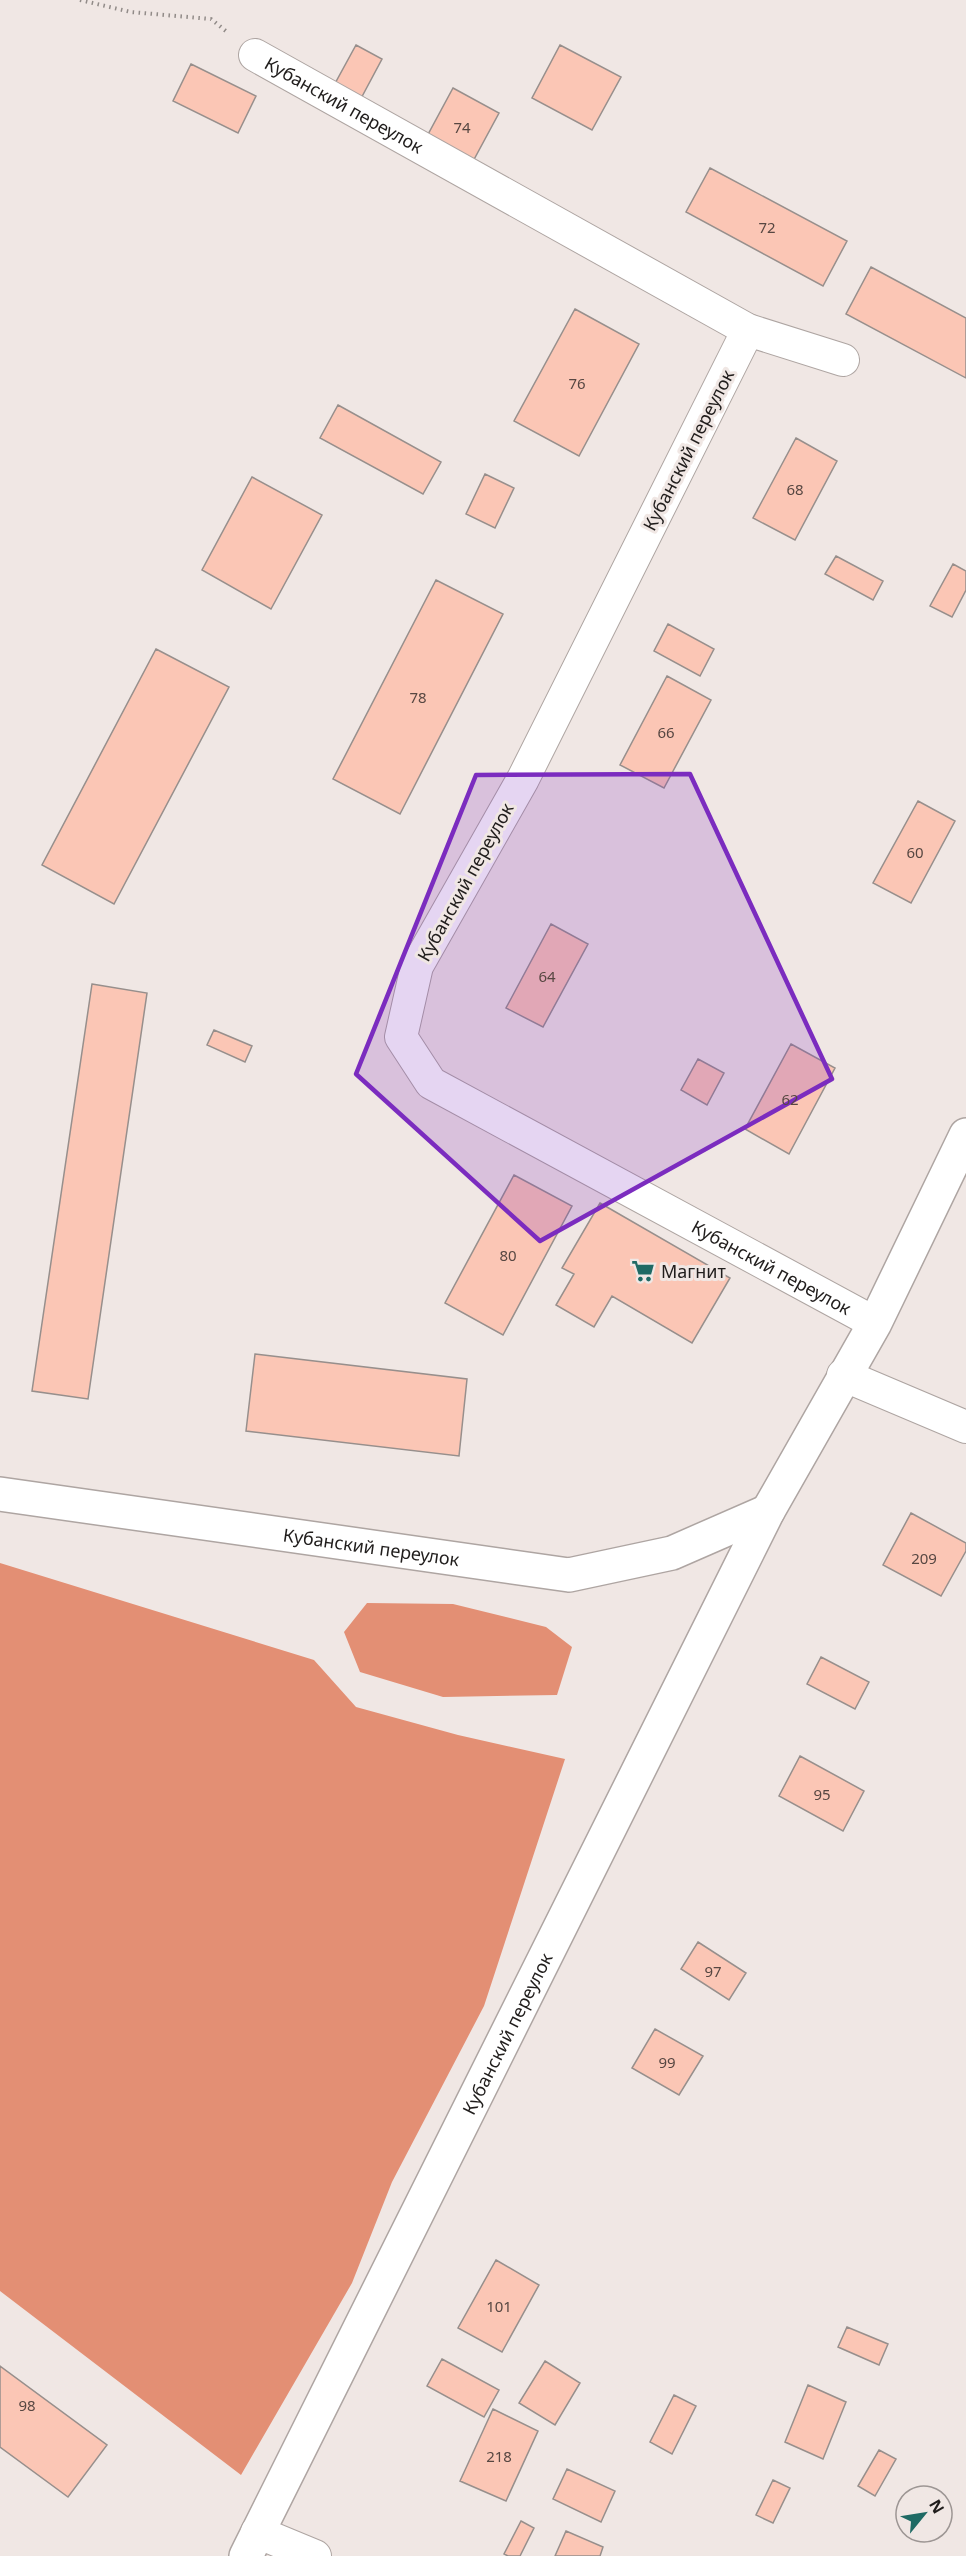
<svg xmlns="http://www.w3.org/2000/svg" width="966" height="2556" viewBox="0 0 966 2556" font-family="'Noto Sans',sans-serif">
<style>
.forest{fill:#e38f74}
.building{fill:#fbc6b5;stroke:#978f8c;stroke-width:1.5}
.lines{fill:none;stroke-linecap:round;stroke-linejoin:round}
.minor-casing{stroke:#aea5a2;stroke-width:34}
.tertiary-casing{stroke:#aea5a2;stroke-width:36}
.path{stroke:#918b88;stroke-width:4;stroke-dasharray:1.5 4.5;stroke-linecap:butt}
.minor{stroke:#fff;stroke-width:32}
.tertiary{stroke:#fff;stroke-width:33}
.marked{fill:#7b2cbf;fill-opacity:0.2;stroke:#7b2cbf;stroke-width:4.5;stroke-linejoin:round}
.labels{text-anchor:middle;dominant-baseline:central;stroke-width:6;stroke-linejoin:round;paint-order:stroke}
.number-label{font-size:15px;fill:#574742}
.street-label{font-size:18px;fill:#201d1c;stroke:#f0e7e4}
.poi-label{font-size:18px;fill:#201d1c;stroke:#f0e7e4;text-anchor:start}
</style>
<rect width="100%" height="100%" fill="#f0e7e4"/>
<path class="forest" d="M0 1563 314 1660 356 1707 458 1735 565 1759 484 2006 392 2182 352 2283 241 2475 0 2291Z
M367 1603 453 1604 546 1627 572 1647 557 1695 443 1697 360 1672 344 1632Z"/>
<path class="building" d="M356 45 382 59 358 104 332 89Z
M560 45 621 77 592 130 532 98Z
M191 64 256 96 238 133 173 101Z
M453 88 499 113 471 165 425 140Z
M710 168 847 241 823 286 686 212Z
M871 267 966 318V378L846 314Z
M575 309 639 344 579 456 514 421Z
M338 405 441 462 423 494 320 438Z
M796 438 837 461 795 540 753 518Z
M485 474 514 488 495 528 466 514Z
M252 477 322 515 271 609 202 570Z
M836 556 883 581 873 600 825 574Z
M953 564 966 571V590L952 617 930 606Z
M436 580 503 614 400 814 333 779Z
M668 624 714 649 700 676 654 651Z
M156 649 229 687 114 904 42 865Z
M667 676 711 700 664 788 620 765Z
M918 801 955 821 911 903 873 883Z
M551 924 588 944 543 1027 506 1008Z
M92 984 147 993 88 1399 32 1391Z
M214 1030 252 1046 245 1062 207 1045Z
M791 1044 835 1068 789 1154 745 1129Z
M698 1059 724 1073 707 1105 681 1090Z
M514 1175 572 1206 503 1335 445 1303Z
M600 1203 730 1278 692 1343 612 1296 594 1327 556 1305 574 1274 562 1268Z
M255 1354 467 1379 459 1456 246 1431Z
M911 1513 966 1543V1551L941 1596 883 1565Z
M821 1657 869 1682 855 1709 807 1684Z
M800 1756 864 1791 843 1831 779 1796Z
M698 1942 746 1973 729 2000 681 1969Z
M655 2029 703 2056 679 2095 632 2068Z
M496 2260 539 2285 502 2352 458 2328Z
M847 2327 888 2344 879 2365 838 2347Z
M442 2359 499 2390 484 2417 427 2386Z
M545 2361 580 2383 555 2425 519 2403Z
M0 2366 107 2445 68 2497 0 2447Z
M808 2385 846 2402 823 2459 785 2442Z
M674 2395 696 2406 672 2454 650 2442Z
M493 2409 538 2431 506 2501 460 2481Z
M879 2450 896 2459 875 2496 858 2486Z
M567 2469 615 2491 601 2522 553 2499Z
M773 2480 790 2488 773 2523 756 2515Z
M521 2521 534 2528 520 2556H508L504 2554Z
M566 2531 603 2547 600 2556H555Z"/>
<g class="lines">
<g class="minor-casing">
<g id="minor">
<path id="s1" d="M255 55 748 330 843 360"/>
<path id="s2" d="M748 330 523 779 417 966 401 1037 431 1083 875 1323"/>
<path d="M843 1375 966 1427"/>
<path d="M257 2532 315 2556"/>
</g>
</g>
<g class="tertiary-casing">
<g id="tertiary">
<path id="s3" d="M0 1494 569 1575 672 1553 768 1511"/>
<path id="s4" d="M246 2556 768 1511 875 1323 966 1135"/>
</g>
</g>
<path class="path" d="M80 0 131 12 211 19 227 32"/>
<use href="#minor" class="minor"/>
<use href="#tertiary" class="tertiary"/>
</g>
<path class="marked" d="M690 774 832 1079 540 1241 356 1074 476 775Z"/>
<defs>
<g id="supermarket-bare" transform="scale(1.8)"><path d="M-6-5.5h2.5l.6 2H6L4.5 2H-2.5L-4.4-4H-6ZM-1.5 3.2a1.3 1.3 0 1 0 .1 0ZM3 3.2a1.3 1.3 0 1 0 .1 0Z" fill="#1f6a64" stroke="#f0e7e4" stroke-width="2.5" paint-order="stroke"/></g>
</defs>
<g fill-rule="evenodd">
<use href="#supermarket-bare" x="643" y="1271"/>
</g>
<g class="labels">
<g class="number-label">
<text x="462" y="127">74</text>
<text x="767" y="227">72</text>
<text x="577" y="383">76</text>
<text x="795" y="489">68</text>
<text x="418" y="697">78</text>
<text x="666" y="732">66</text>
<text x="915" y="852">60</text>
<text x="547" y="976">64</text>
<text x="790" y="1099">62</text>
<text x="508" y="1255">80</text>
<text x="924" y="1558">209</text>
<text x="822" y="1794">95</text>
<text x="713" y="1971">97</text>
<text x="667" y="2062">99</text>
<text x="499" y="2306">101</text>
<text x="27" y="2405">98</text>
<text x="499" y="2456">218</text>
</g>
<g class="street-label">
<text stroke="none"><textPath href="#s1" startOffset="102">Кубанский переулок</textPath></text>
<text transform="translate(688 450) rotate(-63)">Кубанский переулок</text>
<text transform="translate(465 882) rotate(-61)">Кубанский переулок</text>
<text stroke="none"><textPath href="#s2" startOffset="1232">Кубанский переулок</textPath></text>
<text stroke="none"><textPath href="#s3" startOffset="375">Кубанский переулок</textPath></text>
<text stroke="none"><textPath href="#s4" startOffset="584">Кубанский переулок</textPath></text>
</g>
<g class="poi-label">
<text x="661" y="1271">Магнит</text>
</g>
</g>
<g transform="translate(924 2514) rotate(60)"><circle r="28" fill="#f0e7e4" stroke="#9d9694" stroke-width="1.5"/>
<path d="M0-4.5L10 22L0 15L-10 22Z" fill="#1f6a64"/>
<text y="-9" font-size="16" font-weight="bold" text-anchor="middle" fill="#201d1c">N</text>
</g>
</svg>
